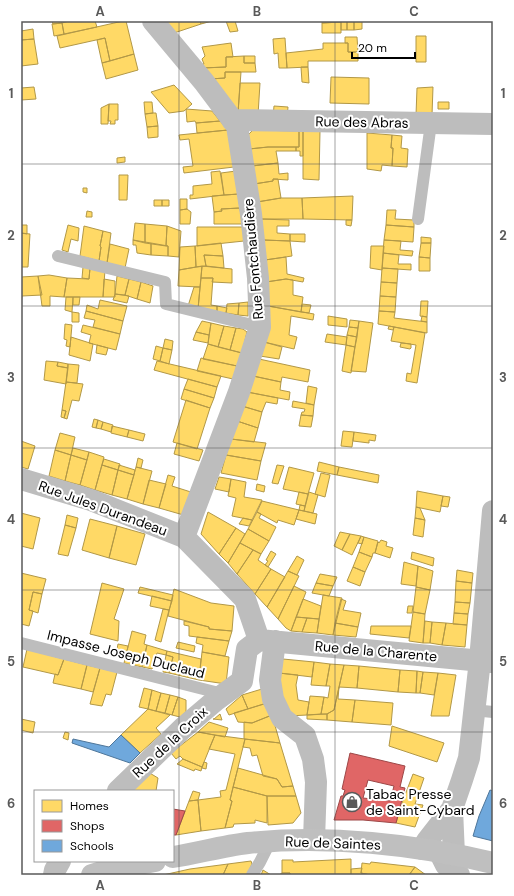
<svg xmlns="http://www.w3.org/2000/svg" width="514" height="896" viewBox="0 0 514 896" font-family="'DM Sans',sans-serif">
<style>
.homes{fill:#ffd966;stroke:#b29847}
.shops{fill:#e06666;stroke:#9d4747;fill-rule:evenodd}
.schools{fill:#6fa8dc;stroke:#4e769a}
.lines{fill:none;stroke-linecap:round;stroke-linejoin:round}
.service{stroke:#bdbdbd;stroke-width:12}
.minor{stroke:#bdbdbd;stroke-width:22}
.secondary{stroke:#bfbfbf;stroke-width:22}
.grid{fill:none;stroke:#595959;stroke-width:1;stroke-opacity:0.55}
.labels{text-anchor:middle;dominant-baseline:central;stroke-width:4;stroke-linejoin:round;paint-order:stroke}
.street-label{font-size:14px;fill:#000;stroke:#fff}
.poi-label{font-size:14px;fill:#000;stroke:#fff;text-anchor:start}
.neatline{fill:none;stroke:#595959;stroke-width:1.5}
.grid-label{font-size:13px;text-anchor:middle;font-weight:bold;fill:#595959}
</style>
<rect width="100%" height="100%" fill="#fff"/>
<path class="homes" d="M52 21H62V23L53 24Z
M69 21H95L97 27 64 34 62 23Z
M123 21H126L134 54 110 61 105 38 60 48 57 36Z
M164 21H200L201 24 174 33Z
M200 21H212L201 24Z
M226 21H235L238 31 230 32Z
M322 21H341V22L322 23Z
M341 21H347V30H341Z
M347 21H354V30H347Z
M354 21H362V29L354 30Z
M341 22V33H322V23Z
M62 23 64 34 54 36 52 24Z
M33 29 34 39 21 40V31Z
M416 36H426V62H416Z
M345 37H357L358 52H348V43H345Z
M105 38 110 61 102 63 97 40Z
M285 38 287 68H279L278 53 274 54 273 39Z
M34 39 38 64 21 66V40Z
M231 43 233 57H226V67L202 68 199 65 204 64 202 59 205 56 202 47Z
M323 43H348V52H358V61H308V67L287 68 286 53 323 49Z
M134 54 138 70 106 79 102 63Z
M244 56V63H255L256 72H225V78L210 79 202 68 226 67V57Z
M244 56H255V63H244Z
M301 67H308L309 83 302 82Z
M225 72H241L238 113 210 79 225 78Z
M331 77 369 78V104L330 103Z
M240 83H260L258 115 238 113Z
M174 85 192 104 184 111 169 113 151 92Z
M34 87 36 99 21 100V88Z
M433 87 432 115H416L417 88Z
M144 102H152L153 113 145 114Z
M438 102H449V109H438Z
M109 104H118V120H115V124H110L111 121H108Z
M109 104 108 124H101V108Z
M274 106 288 107 287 118 273 117Z
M186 109 212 111 220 121 196 123 195 121 187 122Z
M153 113H156L158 126 147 127 145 114Z
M220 121 228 130 197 133 196 123Z
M158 126V137L148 138 147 127Z
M228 130 234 167 184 173 183 167 193 166 189 139 180 140 179 135Z
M253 130 299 131V147H268L249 149 247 136Z
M299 131H303V156H300V151H296V147H299Z
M303 131H320L319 180 303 179Z
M367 133 392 135 391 148H393L392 166 382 165 381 171 367 169Z
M392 135 402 136 401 148 408 149 407 167 392 166 393 148H391Z
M268 147H296V151H276L278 163 252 166 249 149Z
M125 157V162L117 163V158Z
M278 163 279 174 288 173V180L273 179V181L254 184 252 166Z
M220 171 224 195 190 199V195H193V186L212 184 211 172Z
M236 171 240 194 224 195 221 173Z
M119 175H128L127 200H119Z
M273 179H278L281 198 257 202 254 184 273 181Z
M83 188H87V193L83 192Z
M238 194 240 208 221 209 222 211 214 212 212 196Z
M353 196 352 220 303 219 302 198Z
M281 198H302L303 219H260L257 202Z
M180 199H187V209L180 210Z
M154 200H162V206H154Z
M162 200H169V206H162Z
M240 208 242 224H214V212L222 211 221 209Z
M187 209 191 212 190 224H180V210Z
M387 210H396L395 219 414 220V227L386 225Z
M87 211 92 212V217H86Z
M260 219 289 220V226H277V233L290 234V241L263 240Z
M346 220H352L351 226 346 225Z
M135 223 145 224V243L133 240Z
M145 224 167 226 166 246 145 243Z
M21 225H27V234L21 233Z
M68 225 79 228 78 241 71 239 68 252 62 250Z
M386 225 414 227 413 242 384 240Z
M84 226 103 231 100 246 101 247 99 261 80 256Z
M167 226 181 231 179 257 168 256V246H166Z
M197 227H243L244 241 197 246Z
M103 231 111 233 107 263 99 261 101 247 100 246Z
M21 233 30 234 28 267H21Z
M290 234H305V242L290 241Z
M421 237 431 238V243H421Z
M133 240 151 243V255L137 253 136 245H133Z
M263 240 290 241 292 256 265 260Z
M384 240 401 241 400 250 413 251 412 256 383 253Z
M151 243 168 246V256L151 255Z
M221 243 223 256 204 255 206 266 196 267 195 246Z
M421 243H431L430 258 419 257Z
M110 244 129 249 125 268 107 263Z
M195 246 196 267 179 270 180 247Z
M371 246H384L382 270 370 268Z
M383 253 399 255 398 264H411V270L382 268Z
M204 255 223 256 224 268 206 266Z
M286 257 287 274 304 278 303 282 286 279 266 282 265 260Z
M419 257 430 258V271H419Z
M202 266 232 269V283L212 282 213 278H201Z
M202 266 200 287 178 286 179 270Z
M83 267 90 268 89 279 82 278Z
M90 268 105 270 103 297H64L67 278 89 279Z
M382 268 398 269 397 283 381 282Z
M49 275 67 278 64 297 50 296V306H42L38 276Z
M38 276 42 295 22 296 21 305V277Z
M117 276 129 279 125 295 115 294Z
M201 278H213L211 305 217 306V312L198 309Z
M104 279 115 281V297H103Z
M129 279 141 282 137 299 125 295Z
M286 279 293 280V295L303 297 301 312 268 306 266 282Z
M141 282 153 286 150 303 137 299Z
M381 282 397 283 396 297 380 296Z
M194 287H200L198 309 188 306Z
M115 294 129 296 127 303 113 300Z
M380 296 396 297 395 312 379 311Z
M66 297H73L72 312 65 310Z
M73 297H80L79 305H73Z
M100 300 127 306 123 321 86 311 87 305 98 309Z
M421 301H428L427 317 420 316Z
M248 302V316L238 315 239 303Z
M239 303 238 315 226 313 227 304Z
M302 304 311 305 309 313 301 312Z
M217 306 227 308 226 313 217 312Z
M268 306 314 314 313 320 291 316 289 335 297 337 294 349 264 342Z
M86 311 123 321 120 334 93 327 95 320 84 318Z
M379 311 395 312 394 318 427 322V333L378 324Z
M72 312 79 313V322H72Z
M328 316 347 319V327L328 325Z
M422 316 427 317V322L421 321Z
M350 320 359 321 358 328 349 327Z
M202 321 211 323 209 335 196 332Z
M359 321 373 323 366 372 351 371Z
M211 323 224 326 218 347 208 344Z
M65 324 72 325 70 347 66 346 67 340 64 339Z
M83 325 120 334 116 350 89 343 91 335 81 332Z
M224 326 236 328 230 350 218 347Z
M389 326 394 327 393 330 388 329Z
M349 327 358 328 357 337 347 335Z
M394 327 425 333 417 383 406 381 407 373 411 374 416 345 391 341Z
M236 328 243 329 247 332 242 353 230 350Z
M196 332 209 335 208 343 193 340Z
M327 334 347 337 346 345 325 342Z
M347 335 357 337 355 347 346 345Z
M71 337 93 344 90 361 69 355Z
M165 339 173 341 172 350 163 348Z
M264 342 282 347 279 359 260 356Z
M401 343 411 344V348L410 349 400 347Z
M208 344 242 353 237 366 203 359Z
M97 345 108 348 106 355 96 353Z
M346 345 355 347 351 373 342 371Z
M156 346 163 348 160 361 153 359Z
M163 348 172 350 169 364 160 361Z
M201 358 237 366 233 379 197 371Z
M259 359 310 370 308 382 282 377 281 382 253 376Z
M46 361 58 362 57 366 68 368 66 384 44 380Z
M157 361 221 376 217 387 154 370Z
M58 362 68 364V368L57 366Z
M68 364 79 365 77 383 66 382Z
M253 376 281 382 280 390 290 392 289 400 247 392Z
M188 379 217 387 214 398 184 389Z
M66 382 83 384 79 401 72 400 67 419 64 418 66 411 62 410Z
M308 386 317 388 314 405 306 403Z
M184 389 214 398 210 408 181 399Z
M247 392 278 398 277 404 266 402 262 412 242 406Z
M186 400 210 408 197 449 173 442Z
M293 401 314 405 313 416 301 415 302 412H304L305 409 292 407Z
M242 406 262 412 258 428 237 421Z
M62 410 66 411 64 418 61 417Z
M301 415 313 416 311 427 299 426Z
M94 419 98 420 96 428 92 427Z
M98 420 103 422 101 429 96 428Z
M237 421 258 428 254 442 231 439Z
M103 422 113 425 111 432 101 429Z
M112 426 129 430 127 437 111 433Z
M129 430 145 434 143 441 127 437Z
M343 431 354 432 352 447 341 446Z
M354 432 376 435 375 441 369 440V443L353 441Z
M60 433 75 437 71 455 55 450Z
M231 439 266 443 261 461 226 455Z
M21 441 35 446 28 469 21 467Z
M177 443 203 450 199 461 174 454Z
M73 448 89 452 87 460 71 455Z
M55 450 71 455 65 481 49 476Z
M89 452 104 457 95 490 80 485Z
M71 455 87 460 80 485 65 481Z
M226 455 261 461 257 480 221 473Z
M138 458 143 460 141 468 136 467Z
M104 459 120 464 118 470 102 465Z
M319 462 339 467 337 475 317 471Z
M102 465 118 470 112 495 95 490Z
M119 465 135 470 134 475 118 470Z
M277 465 284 466 278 484 272 483Z
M136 467 152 471 143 504 127 499Z
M289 467 314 473 308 494 283 489Z
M339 467 379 475 378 483 337 475Z
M118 470 134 475 127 499 112 495Z
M321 473 330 475 325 497 315 494Z
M168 475 175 477 172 486 194 493 187 516 159 508Z
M219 477 231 479 229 492 215 489Z
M231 479 246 482 244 497 262 500 252 520 232 516 236 498 228 496Z
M149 480 166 484 159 508 143 504Z
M257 484 265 486 264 492 256 490Z
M417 491 443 496 440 512 416 507Z
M299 492 308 494 305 506 296 504Z
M309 492 318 495 313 513 304 511Z
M443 496 450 497 448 507 441 506Z
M262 501 299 510 294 525 278 520 277 523 257 512Z
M300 505 305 506 304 511 299 510Z
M416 507 420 508 425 520 415 518Z
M299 510 317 514 315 524 296 519Z
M208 512 236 528 219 554 201 534Z
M257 512 261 514 259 518 276 527 269 541 248 529Z
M21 513 40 518 33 549 21 546Z
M67 515 78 518 76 528 65 525Z
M243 518 252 520 249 526 239 524Z
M415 518 425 520 423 537 413 535Z
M90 519 117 526 109 558 82 550Z
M65 525 76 528 68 556 58 554Z
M117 526 145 534 136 565 109 558Z
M236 528 245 534 228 563 219 554Z
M248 529 269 541 261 554 240 543Z
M340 532 350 534 342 550 334 546Z
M350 534 361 536 352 555 342 550Z
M361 536 364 537 362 544 358 543Z
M364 537 378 541 375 553H373L372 557 359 552Z
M381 540 387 542 386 546 393 548 390 558 375 553 378 542 379 543Z
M240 543 253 550 237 574 228 563Z
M253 550 261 554 258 560 271 569 255 594 237 574Z
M271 551 276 554 268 567 265 565 268 561 266 560Z
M359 552 372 557 365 572 353 567Z
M412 552 434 558 433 566 411 559Z
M297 556 304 560 297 575 288 571Z
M404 562 418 566 416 586 401 584Z
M418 566 433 571 430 590 416 587Z
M353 567 365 572 360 586 347 581Z
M271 569 285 577 267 607 255 594Z
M457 570 473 573 472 583 456 581Z
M288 571 299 576 278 619 267 607Z
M21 573 46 579 42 594 33 592 29 610 33 611 29 626 21 624Z
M320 574 337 577 333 586 316 583Z
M456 581 472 583 470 603 455 602Z
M102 583 124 589 114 619 119 621 118 641 90 634Z
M316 583 333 586 329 596 312 593Z
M294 586 306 592 291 631 286 628 278 619Z
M140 587 173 595 172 601 138 593Z
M416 587 430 590 425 614 413 612Z
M174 589 211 603 234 606 232 631 209 629V627L168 616Z
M33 592 42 594 38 613 29 610Z
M323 595 342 598 333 635 317 633Z
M152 596 172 601 169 610 150 606Z
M303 599 321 606 319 619 296 617Z
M341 599 346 601 343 610 361 613 358 627 335 623Z
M455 602 470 603 468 614 454 613Z
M408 606H413L412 613H407Z
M163 609 169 610 161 642 155 640Z
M413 612 425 614 423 643 409 641Z
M454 613 468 614 467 625 453 624Z
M296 617 307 618 302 632 291 631Z
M307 618 319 619 317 633 302 632Z
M184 621 209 627V629L232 631 229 641 189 636V626L184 625Z
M425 621 432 622 430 643H423Z
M432 622 446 623 442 645 430 643Z
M335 623 358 627 356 637 333 635Z
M446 623 467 625 465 647 442 645Z
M371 626H411L409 638 370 634Z
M132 631 146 635 144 644 147 645 142 667 124 663Z
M197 637 229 641 225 656 202 652 203 645 196 643Z
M178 642 195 646 194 652 176 648Z
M118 644 128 646 126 656 116 654Z
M147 645 167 651 166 655 157 653 152 669 142 667Z
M27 649 64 659 58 675 23 667Z
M167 651 201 659 199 680 169 673 173 657 166 655Z
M202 652 229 657 226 684 199 680Z
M166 655 173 657 169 673 163 672Z
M64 659 87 665 81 689 53 683 55 674 58 675Z
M283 659 314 662 312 677 279 673Z
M314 662 330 664 326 686 311 685Z
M330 664 344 665 334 710 327 714H321L324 697 328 698 330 686H326Z
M87 665 100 668 93 692 81 689Z
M344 665 359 666 357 688 339 687Z
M359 666 400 670 398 692 357 688Z
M100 668 117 672 111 695 106 694 102 706 90 704Z
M400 670 417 671 416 693 398 692Z
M417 671 423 672 420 693H416Z
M423 672 438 673 434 695 420 693Z
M279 673 298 675 296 685 298 700 309 702 307 715 288 716 278 684Z
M438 673 456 675 449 716H431Z
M339 687 338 699 355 700 352 722 327 720V714L334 710Z
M144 688 152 690 148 709 139 707Z
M262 689 267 703 248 709 242 695Z
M152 690 161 693 156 711 148 709Z
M161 693 170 695 165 713 156 711Z
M170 695 178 697 172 715 165 713Z
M242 695 248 709 229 715 226 709Z
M310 696 324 697 321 714 307 715Z
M178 697 186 700V712L180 717 172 715Z
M355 700 393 703 391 725 352 722Z
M267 703 272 715 252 723 238 722 234 713Z
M148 709 170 715 156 728 161 734 140 753 121 735Z
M220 714 222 720 213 719H214Z
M327 714V720L307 719V715Z
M272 715 280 743 244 739V722L252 723Z
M21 719 35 722 33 733 21 730Z
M209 722 228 728 225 737 198 732Z
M392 726 444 743 437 762 389 746Z
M65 732 69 733 68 740 63 738Z
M198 732 215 735 202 767 183 759 180 756 176 759 171 753Z
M215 735 245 739 230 800 232 801 225 828 201 831 198 800 221 797 220 791 226 790 235 754 209 749Z
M245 739 280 743 293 786 282 787 277 779 263 776 257 755 252 756 250 748 243 747Z
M183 759 202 767 201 771 195 769 194 771 177 764Z
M204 762 207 763 206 769 202 768Z
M238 768 277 779 282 787 293 786 296 796H267L233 787Z
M148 772 158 778 156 791H133Z
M413 774 424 778 415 804 423 805 415 827 396 823 402 803Z
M233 787 267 796V823L255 820V823L234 824 233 827 225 828 232 801 230 800Z
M193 791 200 793 198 800 189 801Z
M267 796H296L301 813 293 823 268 825Z
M198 800 201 831 176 835 189 801Z
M351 859V875H290V873H282V860H293V862Z
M251 861 252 864 247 875H223L228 864Z
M371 862 415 867 409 875H370L361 873 362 863 370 864Z
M228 864 223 875H163L190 869Z
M415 867 426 875H409Z
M362 868 361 873 370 875H351V869Z
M263 870 271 875H257L258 873 261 875Z
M282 873H290V875H279Z"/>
<path class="shops" d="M350 753 405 766 400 787 405 788 396 823 363 820H334L341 796H343L345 790 342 789ZM368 780 394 786 390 801 363 798Z
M173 809 185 811 176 835H173Z"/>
<path class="schools" d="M121 735 140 753 130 763 72 743 73 739 109 747Z
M490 790 493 791V841L473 836 479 816Z"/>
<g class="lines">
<path class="service" d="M418 219 431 123
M58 256 165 282 166 304 260 327
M21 643 223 694
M473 710 493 712
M252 875 260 862 270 842"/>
<path class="minor" d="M153 21 204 82 237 126 251 214 258 278 260 327 239 392 184 537
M232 120 493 124
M21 479 91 500 184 537 245 599 259 640
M259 640 493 662
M275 641 270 680 273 699 282 718 305 736 313 759 316 782 314 840
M118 791 183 728 216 700 242 681 247 649 259 640
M452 809 454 855
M422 849 427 841 452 809 462 780 469 758 480 660 493 511
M440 853 446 865 459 875
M54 875 55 870 60 861"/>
<path class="secondary" d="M173 857C198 853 223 846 248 843 328 835 415 844 493 863
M92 875 108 870 155 861"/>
</g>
<path class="grid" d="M179 21V875M335 21V875M21 164H493M21 306H493M21 448H493M21 590H493M21 732H493"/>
<defs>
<g id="shop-ring" transform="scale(1)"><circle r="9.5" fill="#fff" stroke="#595959" stroke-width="1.5"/><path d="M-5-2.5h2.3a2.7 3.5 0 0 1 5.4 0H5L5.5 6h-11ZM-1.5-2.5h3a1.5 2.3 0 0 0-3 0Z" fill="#595959"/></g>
</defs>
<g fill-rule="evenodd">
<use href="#shop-ring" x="352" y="802"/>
</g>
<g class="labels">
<g class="street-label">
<text transform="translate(362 122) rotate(1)">Rue des Abras</text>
<text transform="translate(253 259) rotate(-95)">Rue Fontchaudière</text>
<text transform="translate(103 508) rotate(20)">Rue Jules Durandeau</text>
<text transform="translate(376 651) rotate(5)">Rue de la Charente</text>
<text transform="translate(126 654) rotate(14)">Impasse Joseph Duclaud</text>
<text transform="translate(170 742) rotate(-43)">Rue de la Croix</text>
<text transform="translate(333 843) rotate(2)">Rue de Saintes</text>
</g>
<g class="poi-label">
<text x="366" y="794">Tabac Presse<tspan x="366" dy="16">de Saint-Cybard</tspan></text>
</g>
</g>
<rect width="514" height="896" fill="none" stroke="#ffffff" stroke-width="44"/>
<rect x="34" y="790" width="140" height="72" fill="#ffffff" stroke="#999999"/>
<rect x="42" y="800" width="20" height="12" fill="#ffd966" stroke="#999999"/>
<text x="70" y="810" font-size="12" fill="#000000">Homes</text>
<rect x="42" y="820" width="20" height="12" fill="#e06666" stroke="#999999"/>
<text x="70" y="830" font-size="12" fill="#000000">Shops</text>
<rect x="42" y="840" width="20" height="12" fill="#6fa8dc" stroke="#999999"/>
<text x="70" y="850" font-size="12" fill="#000000">Schools</text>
<path d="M352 52v6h63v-6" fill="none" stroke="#000000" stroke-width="2"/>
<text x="358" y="52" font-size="12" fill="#000000" stroke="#ffffff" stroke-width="3" paint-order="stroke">20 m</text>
<rect x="22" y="22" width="470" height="852" class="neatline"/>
<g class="grid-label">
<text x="100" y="16">A</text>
<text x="257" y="16">B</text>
<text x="414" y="16">C</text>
<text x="11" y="98">1</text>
<text x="503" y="98">1</text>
<text x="11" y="240">2</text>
<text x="503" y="240">2</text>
<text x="11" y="382">3</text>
<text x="503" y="382">3</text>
<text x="11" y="524">4</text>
<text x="503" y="524">4</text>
<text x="11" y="666">5</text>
<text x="503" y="666">5</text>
<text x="11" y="808">6</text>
<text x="503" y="808">6</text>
<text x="100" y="890">A</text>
<text x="257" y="890">B</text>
<text x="414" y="890">C</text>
</g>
</svg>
